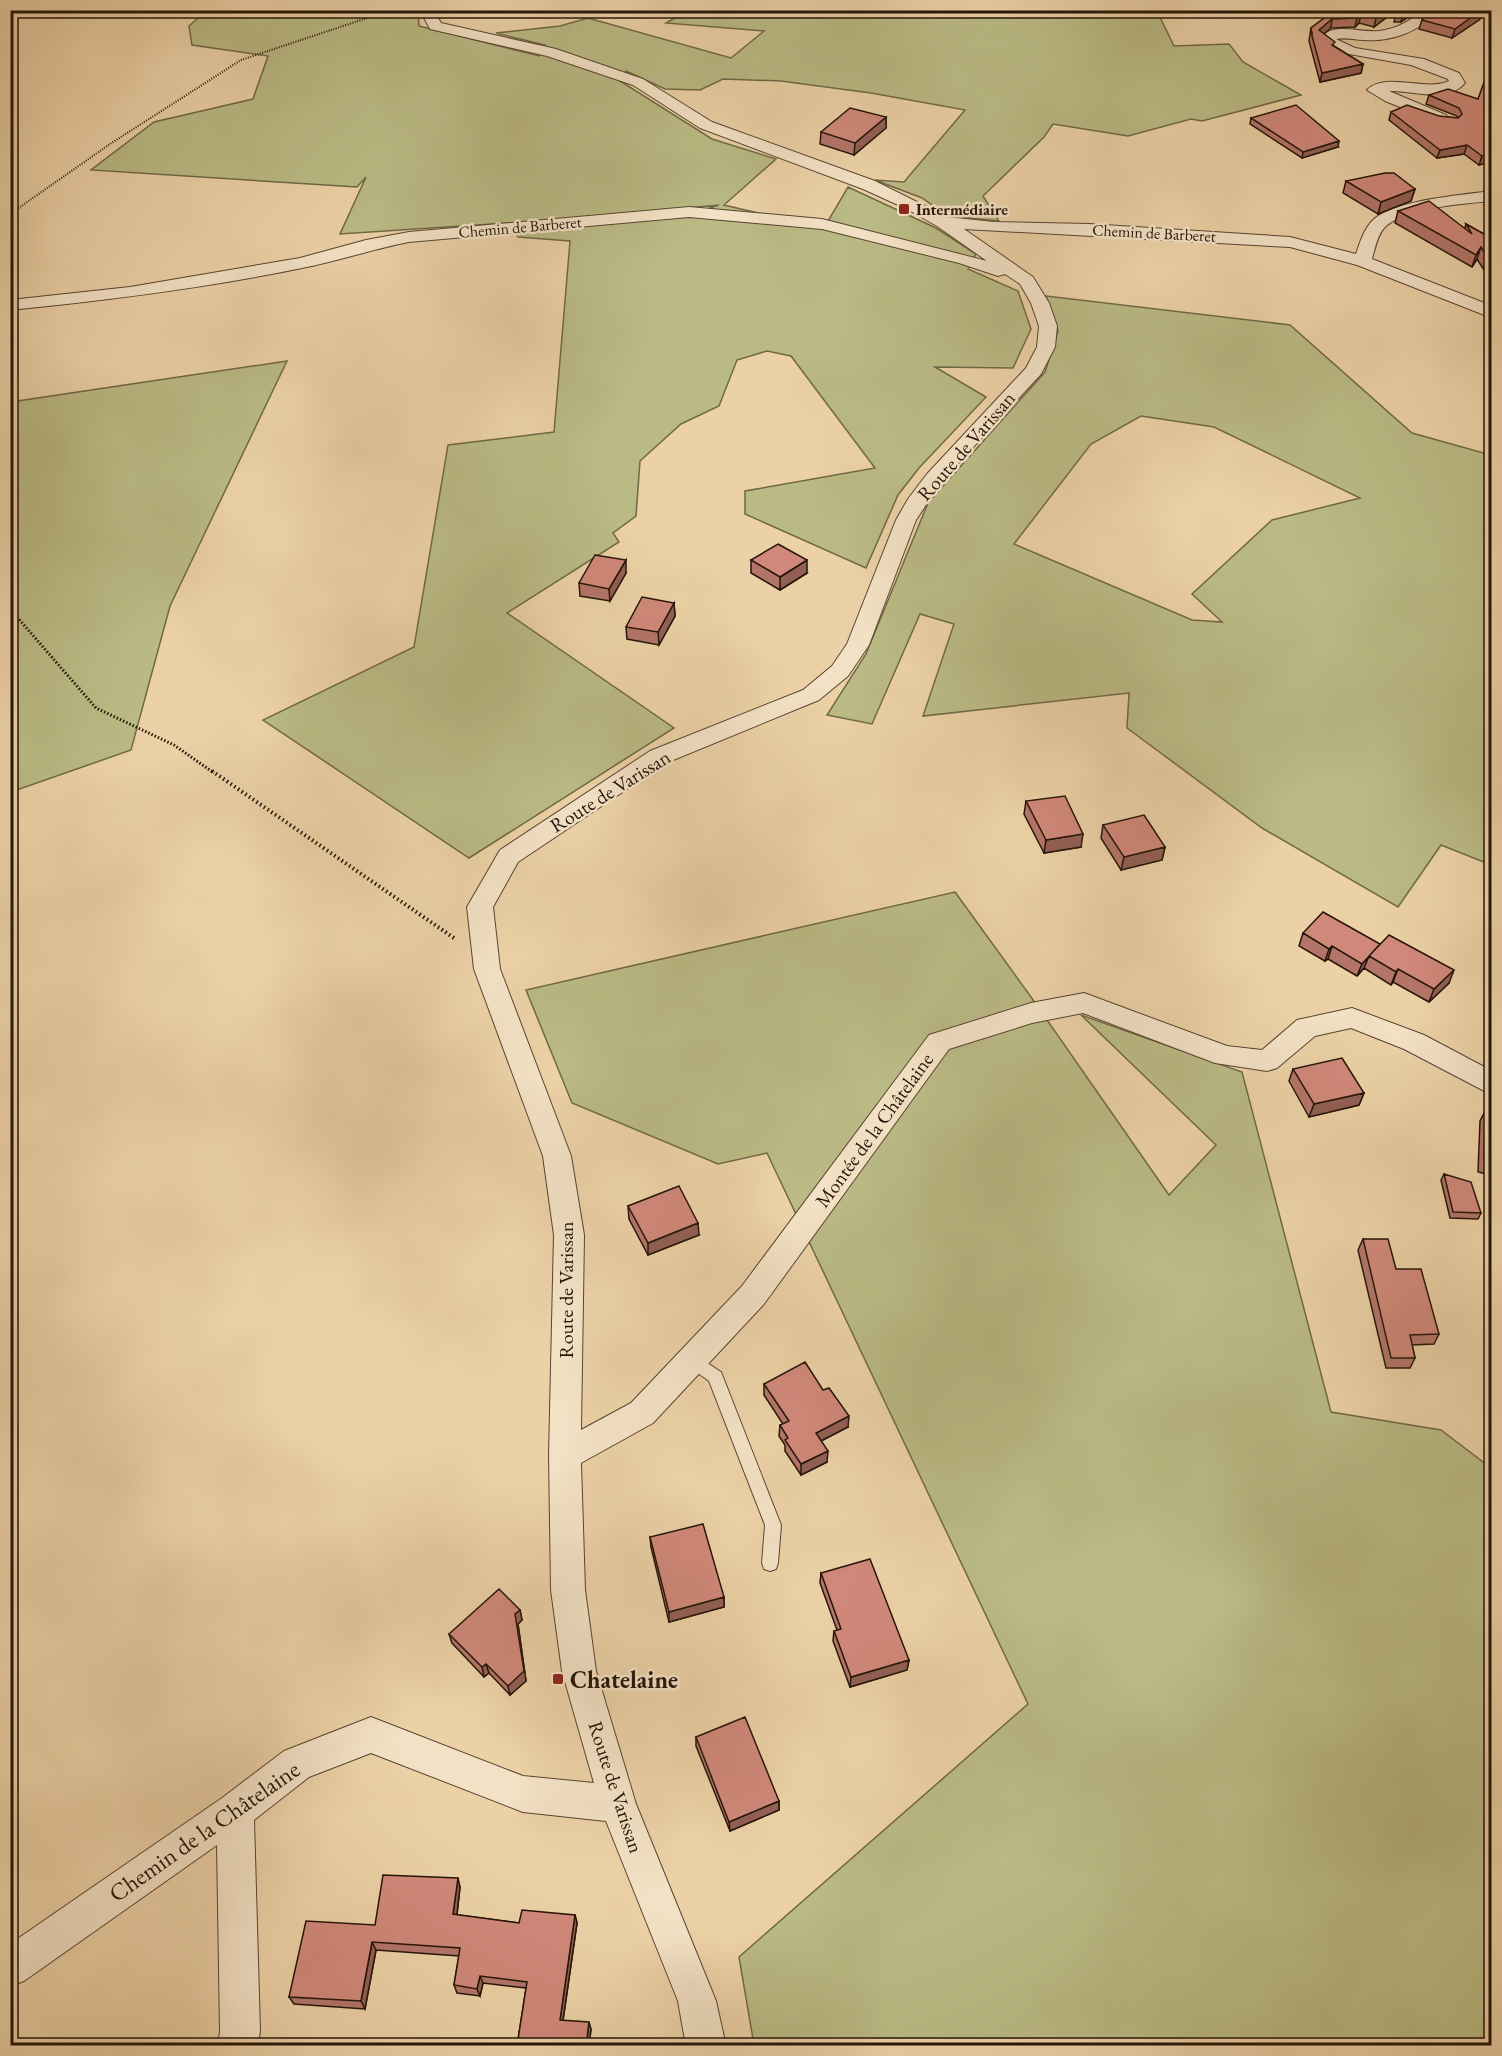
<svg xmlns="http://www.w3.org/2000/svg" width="1502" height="2056" viewBox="0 0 1502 2056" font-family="'EB Garamond',serif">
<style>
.green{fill:#baba84;stroke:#706846;stroke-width:1.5;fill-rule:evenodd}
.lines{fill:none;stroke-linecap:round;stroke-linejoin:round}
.lane-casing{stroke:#574430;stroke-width:2}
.street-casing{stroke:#574430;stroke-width:2}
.path-far2{stroke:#251509;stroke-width:2;stroke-dasharray:1 1.5;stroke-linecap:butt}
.path-far1{stroke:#251509;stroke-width:3;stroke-dasharray:1.5 2;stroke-linecap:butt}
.path{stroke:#251509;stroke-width:4;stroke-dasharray:1.5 3;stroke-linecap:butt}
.lane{fill:#f3e1c5;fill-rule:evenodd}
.street{fill:#f3e1c5;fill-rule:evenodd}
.wall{fill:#b37569;stroke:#251509;stroke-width:1.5}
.shaded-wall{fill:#925f55;stroke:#251509;stroke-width:1.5}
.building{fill:#d0887a;stroke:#251509;stroke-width:1.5}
.poi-dot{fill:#8f2418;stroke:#f3e1c5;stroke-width:2}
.labels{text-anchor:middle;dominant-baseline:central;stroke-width:5;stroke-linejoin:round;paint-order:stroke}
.far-poi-label{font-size:16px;font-weight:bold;fill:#251509;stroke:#f3e1c5;text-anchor:start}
.far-street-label{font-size:16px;fill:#251509;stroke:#f3e1c5}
.street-label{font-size:20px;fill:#251509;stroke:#f3e1c5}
.near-poi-label{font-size:24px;font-weight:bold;fill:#251509;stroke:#f3e1c5;text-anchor:start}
.near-street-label{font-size:24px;fill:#251509;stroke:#f3e1c5}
</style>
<rect width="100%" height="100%" fill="#ecd1a6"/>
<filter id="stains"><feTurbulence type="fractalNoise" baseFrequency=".00333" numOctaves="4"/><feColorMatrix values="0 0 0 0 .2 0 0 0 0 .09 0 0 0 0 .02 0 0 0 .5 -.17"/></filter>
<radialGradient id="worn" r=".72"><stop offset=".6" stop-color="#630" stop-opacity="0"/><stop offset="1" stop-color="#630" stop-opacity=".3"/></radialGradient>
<path class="green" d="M689 10 1157 11 1174 46 1229 44 1243 62 1301 95 1202 121 1191 119 1128 136 1053 124 1044 137 983 196 999 221 948 216 922 198 875 180 904 182 965 110 871 93 781 81 723 79 700 90 665 89 626 71 620 81 712 139 776 159 724 205 824 228 848 187 936 228 976 254 968 269 1018 291 1031 329 1013 368 935 367 986 397 919 468 898 495 866 568 745 514V491L875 468 791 356 767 351 737 360 719 406 681 424 640 461 636 516 613 533 619 542 507 613 674 728 469 858 263 720 414 647 448 445 554 432 570 241 518 237 507 223 340 234 366 177 357 187 91 170 154 122 253 99 268 56 192 45 189 26 206 11H421L418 13 419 26 539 56 545 45 496 33 560 26 588 18 731 58 764 31 666 23ZM719 205 683 217 580 218Z
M1046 296 1290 325 1412 433 1491 455V865L1441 845 1398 907 1262 828 1127 728 1129 693 923 716 954 624 920 614 872 724 827 715 866 654 928 503 1045 372 1058 331ZM1141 416 1214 427 1360 498 1272 520 1192 594 1222 622 1192 620 1014 544 1091 444Z
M287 361 170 606 131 750 11 792V402Z
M955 892 1031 997 1169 1195 1216 1145 1081 1015 1242 1072 1331 1412 1441 1430 1491 1468V2045H754L739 1957 1028 1704 767 1153 718 1164 572 1103 526 990Z"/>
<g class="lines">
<g class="lane-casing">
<path id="lane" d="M692 1353 721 1372 723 1377 781 1525 778 1563 776 1569 770 1571 764 1569 762 1563 765 1525 709 1381 687 1365 684 1360 687 1355Z"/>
</g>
<g class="street-casing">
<path id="street" d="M424 10H439L436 14 441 23 556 49 643 79 712 122 875 181 947 217 994 222 1089 224 1290 237 1356 254C1360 242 1364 229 1373 220 1394 200 1462 195 1492 191V201C1464 204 1404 207 1384 228 1377 236 1375 249 1372 259L1492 306V318L1357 265 1290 247 964 229 1033 277 1049 303 1057 326 1055 347 1041 374 941 482 916 520 869 645 848 676 819 700 666 763 518 862 493 907 500 969 571 1156 584 1235 581 1430 631 1403 742 1286 929 1035 1031 1003 1084 993 1227 1046 1262 1050 1297 1020 1352 1008 1424 1035 1492 1071V1095L1404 1049 1351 1028 1315 1036 1277 1068 1267 1071 1215 1063 1083 1013 1032 1023 949 1049 764 1304 653 1423 581 1463 585 1590 596 1671 636 1804 716 2001 726 2046H686L678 2001 606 1821 523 1812 371 1753 309 1777 254 1820 260 2031 258 2046H218L220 2031 217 1845 24 1981 10 1986V1944L222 1798 284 1751 371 1717 523 1776 594 1783 562 1671 551 1590 549 1455 554 1235 543 1156 474 969 467 907 500 850 650 751 803 690 832 666 847 644 896 520 908 499 927 474 1026 368 1037 347 1039 326 1031 303 1020 284 1005 274 998 276 959 263 822 229 689 217 409 242C373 249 338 261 302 268 206 288 108 300 10 310V300L130 287 300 258 366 240 409 232 689 207 822 219 987 261 937 226 907 209 863 189 700 128 633 85 547 56 430 29 422 14Z
M1422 10H1437C1421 32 1390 42 1364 40 1354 40 1345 37 1336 39L1355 48 1424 59 1459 73 1465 83C1447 104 1412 90 1389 91L1446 115 1448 118 1446 121 1440 123 1385 101 1367 90C1385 71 1425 92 1449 81L1448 79 1411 65 1338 52 1319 39C1333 21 1359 33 1379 31 1395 29 1410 22 1422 10Z"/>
</g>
<path class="path-far2" d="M10 214 110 144 241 60 367 18 380 10"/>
<path class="path-far1" d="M10 609 96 708 174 745 214 773"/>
<path class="path" d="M212 771 454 938"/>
<use href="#lane" class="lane"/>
<use href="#street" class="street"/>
</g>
<path class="wall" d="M1335 10H1388L1387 17 1374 27 1359 23 1355 27 1331 28 1324 34 1334 46 1363 64 1361 73 1320 82 1309 41 1311 28Z
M1397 10H1418L1401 22H1394Z
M1432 10H1488L1479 20 1452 38 1419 29 1422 20Z
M1429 95 1478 99 1491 162 1479 165 1464 154 1437 158 1389 120 1391 112 1458 118 1457 116 1426 104Z
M886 117V128L854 155 820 144 821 132Z
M1251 118 1338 147 1302 158 1250 124Z
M1346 181 1415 189 1411 201 1378 214 1343 193Z
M1398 211 1465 228 1466 224 1491 238V281L1477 259 1472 267 1395 223Z
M751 560 807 573 780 590 751 573Z
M626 573 610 601 580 596 579 583Z
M674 603 675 616 659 645 627 639 626 627Z
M1026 801 1081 847 1044 853 1024 814Z
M1103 825 1165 847 1162 860 1121 870 1101 838Z
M1303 933 1449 983 1429 1002 1393 982 1391 985 1364 968 1357 976 1328 959 1325 961 1299 946Z
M1293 1069 1364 1093 1359 1105 1309 1117 1289 1081Z
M1486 1109 1491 1110V1175L1478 1172 1480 1121Z
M1444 1174 1481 1213 1478 1219 1450 1218 1441 1180Z
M628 1206 699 1235 648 1255 629 1219Z
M1363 1239 1396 1269 1439 1334 1434 1344 1412 1345 1415 1358 1410 1368H1386L1358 1250Z
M764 1384 848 1427 821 1441 827 1462 801 1475 785 1451V1445L779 1436 780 1425 783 1424 764 1395Z
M650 1537 724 1597V1607L669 1622 651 1547Z
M821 1573 909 1660 907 1670 850 1687 833 1641 834 1631 837 1630 820 1583Z
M520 1610 522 1620 518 1624 526 1681 510 1695 489 1673 484 1677 452 1643 449 1634Z
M696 1737 779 1801V1810L730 1831 696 1746Z
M460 1887 457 1915 519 1923 575 1915 577 1923 563 2021 591 2029 589 2046H517L526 1988 483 1983 480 1996 457 1993 454 1985 459 1956 376 1950 365 2009 294 2004 289 1997 375 1925Z"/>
<path class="shaded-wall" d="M1385 10H1388L1387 17 1374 27 1376 18Z
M1408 10H1418L1401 22 1403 14Z
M1481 10H1488L1479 20 1452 38 1455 29Z
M1361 14 1359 23 1355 27 1357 18Z
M1332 19 1331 28 1317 39 1319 30Z
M1363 64 1361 73 1320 82 1322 73Z
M886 117V128L854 155 855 143Z
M1339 141 1338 147 1302 158 1303 152Z
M1467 145 1464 154 1437 158 1440 150Z
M1491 154V162L1479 165 1482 156Z
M1415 189 1411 201 1378 214 1381 202Z
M1481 247 1477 259 1472 267 1476 255Z
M626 560V573L610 601 609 589Z
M807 560V573L780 590V577Z
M674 603 675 616 659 645 658 632Z
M1083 834 1081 847 1044 853 1046 840Z
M1165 847 1162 860 1121 870 1124 857Z
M1380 944 1369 956 1364 968 1357 976 1362 964Z
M1332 946 1328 959 1325 961 1329 949Z
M1398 969 1393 982 1391 985 1396 972Z
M1454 970 1449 983 1429 1002 1434 989Z
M1364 1093 1359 1105 1309 1117 1314 1104Z
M698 1223 699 1235 648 1255V1243Z
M849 1416 848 1427 815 1444 816 1433Z
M828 1451 827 1462 801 1475V1464Z
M724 1597V1607L669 1622V1612Z
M520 1610 522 1620 518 1624 526 1681 510 1695 508 1686 515 1614Z
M909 1660 907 1670 850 1687 851 1677Z
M486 1664 489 1673 484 1677 482 1667Z
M779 1801V1810L730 1831 729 1822Z
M458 1878 460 1887 456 1922 453 1914Z
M575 1915 577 1923 562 2027 560 2020Z
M372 1942 376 1950 365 2009 361 2001Z
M480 1976 483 1983 480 1996 477 1989Z
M589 2022 591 2029 589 2046H586Z"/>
<path class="building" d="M1335 10H1385L1376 18 1361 14 1357 18 1332 19 1319 30 1335 42 1332 45 1363 64 1322 73 1311 32 1312 33 1311 28Z
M1397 10H1408L1403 14 1396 13Z
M1432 10H1481L1455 29 1422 20Z
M1490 65 1491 66V154L1482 156 1467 145 1440 150 1391 112 1407 105 1439 116 1458 118 1462 114 1459 108 1429 95 1448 89 1478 99Z
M1296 105 1339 141 1303 152 1251 118Z
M850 108 886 117 855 143 821 132Z
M1385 173H1394L1415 189 1381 202 1346 181Z
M1429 201 1472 234 1466 224 1491 238V264L1481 247 1476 255 1398 211Z
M778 544 807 560 780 577 751 560Z
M595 555 626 560 609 589 579 583Z
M642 597 674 603 658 632 626 627Z
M1065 796 1083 834 1046 840 1026 801Z
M1144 815 1165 847 1124 857 1103 825Z
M1323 912 1380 944 1362 964 1332 946 1329 949 1303 933Z
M1389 935 1454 970 1434 989 1398 969 1396 972 1369 956Z
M1342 1058 1364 1093 1314 1104 1293 1069Z
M1486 1109 1491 1110V1161L1484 1159Z
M1444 1174 1471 1182 1481 1213 1453 1212Z
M679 1186 698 1223 648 1243 628 1206Z
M1363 1239H1388L1396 1269H1421L1439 1334 1410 1335 1415 1358H1391Z
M805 1362 823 1390 829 1388 849 1416 816 1433 828 1451 801 1464 785 1440 788 1438 780 1425 789 1421 764 1384Z
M703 1524 724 1597 669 1612 650 1537Z
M870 1559 909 1660 851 1677 834 1631 841 1629 821 1573Z
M499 1589 520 1610 515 1614 524 1671 508 1686 486 1664 482 1667 449 1634Z
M745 1717 779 1801 729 1822 696 1737Z
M383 1875 458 1878 453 1914 519 1923 522 1910 575 1915 560 2020 589 2022 586 2046H517L527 1982 480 1976 477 1989 454 1985 460 1948 372 1942 361 2001 289 1997 306 1921 375 1925Z"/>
<g class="poi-dot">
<rect x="898" y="203" width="12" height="12" rx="3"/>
<rect x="552" y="1673" width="12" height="12" rx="3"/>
</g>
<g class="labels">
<g class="far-poi-label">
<text x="916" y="209">Intermédiaire</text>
</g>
<g class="far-street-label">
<text transform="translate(520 227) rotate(-5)">Chemin de Barberet</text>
<text transform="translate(1154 233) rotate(3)">Chemin de Barberet</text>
</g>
<g class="street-label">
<text transform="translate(966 446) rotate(-49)">Route de Varissan</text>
<text transform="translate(610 791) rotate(-32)">Route de Varissan</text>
<text transform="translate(874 1130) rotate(-54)">Montée de la Châtelaine</text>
<text transform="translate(566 1290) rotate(-90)">Route de Varissan</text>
<text transform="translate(616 1787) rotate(72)">Route de Varissan</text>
</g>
<g class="near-poi-label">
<text x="570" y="1679">Chatelaine</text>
</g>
<g class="near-street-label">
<text transform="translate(204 1831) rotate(-35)">Chemin de la Châtelaine</text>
</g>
</g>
<rect width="1502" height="2056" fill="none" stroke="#ecd1a6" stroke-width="36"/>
<rect x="12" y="12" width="1478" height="2032" fill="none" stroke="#251509" stroke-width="3"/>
<rect x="18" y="18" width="1466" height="2020" fill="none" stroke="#251509" stroke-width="1.5"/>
<rect width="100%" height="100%" filter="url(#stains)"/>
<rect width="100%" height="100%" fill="url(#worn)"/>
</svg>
